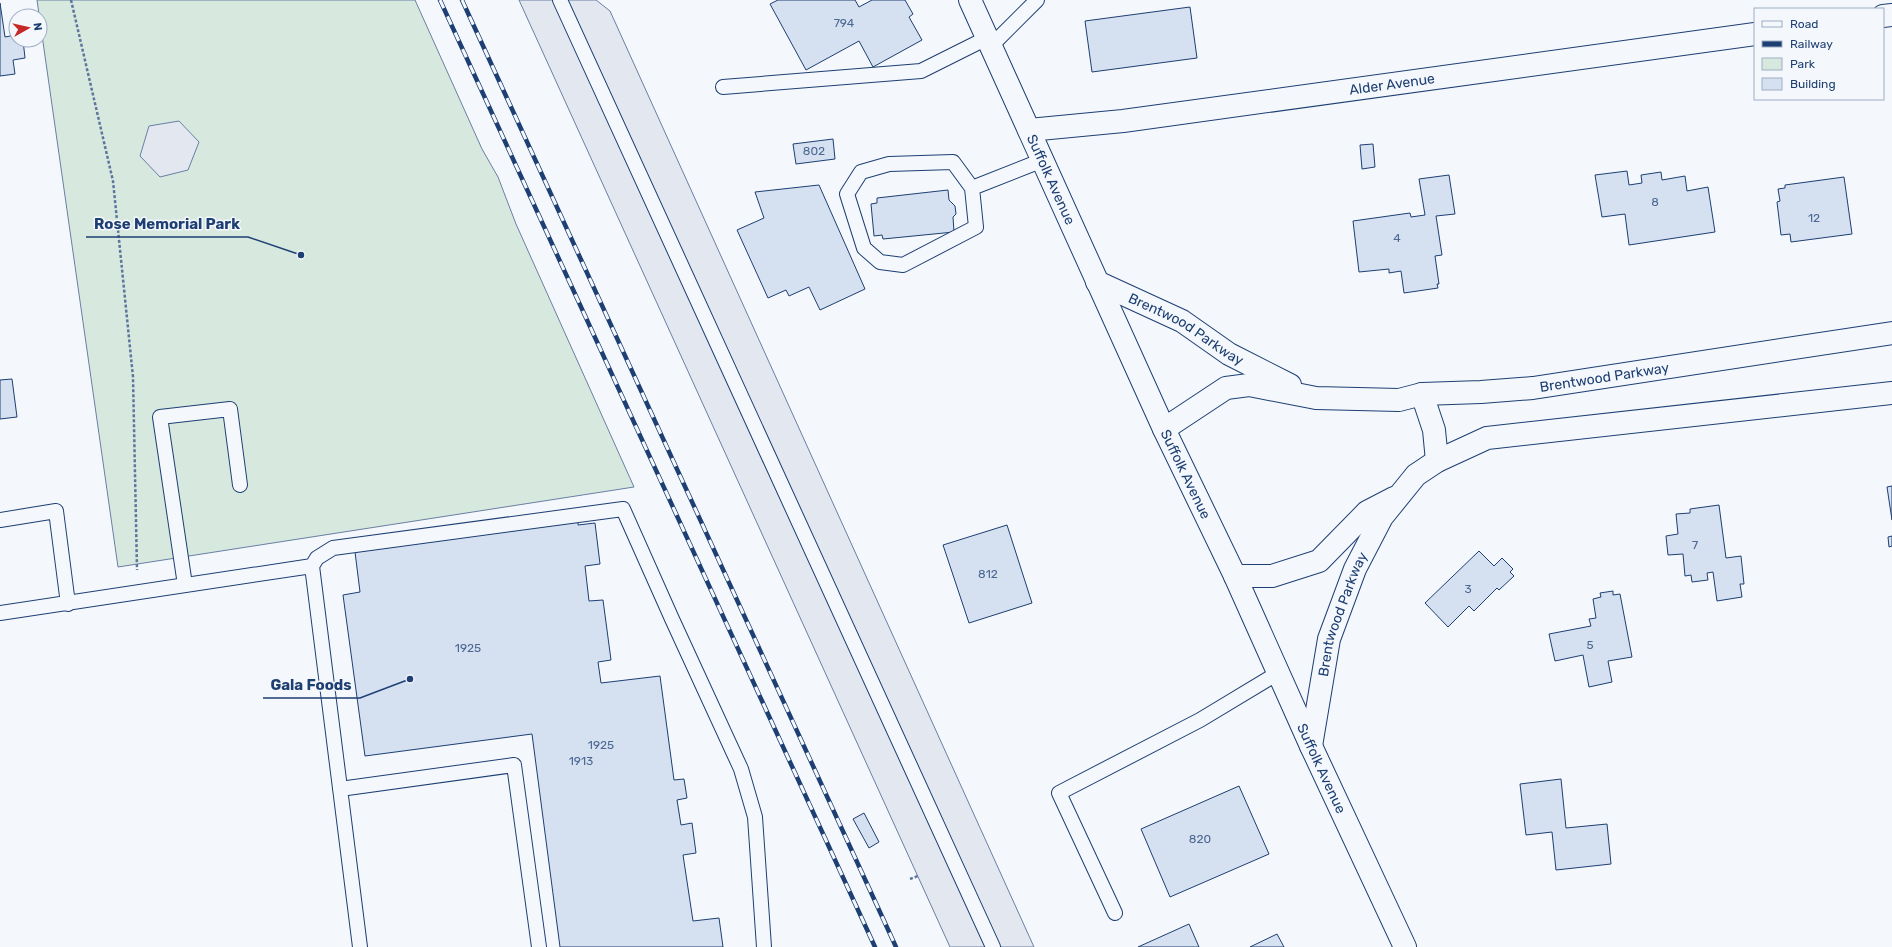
<svg xmlns="http://www.w3.org/2000/svg" width="1892" height="947" viewBox="0 0 1892 947" font-family="Rubik,sans-serif">
<style>
.green{fill:#d7e8df;stroke:#687fa3}
.parking{fill:#e3e8f0;stroke:#687fa3}
.building{fill:#d5e0f0;stroke:#1d3f73}
.lines{fill:none;stroke-linecap:round;stroke-linejoin:round}
.service-casing{stroke:#1d3f73;stroke-width:16}
.minor-casing{stroke:#1d3f73;stroke-width:24}
.secondary-casing{stroke:#1d3f73;stroke-width:24}
.path{stroke:#5e769c;stroke-width:2.5;stroke-dasharray:3 2;stroke-linecap:butt}
.service{stroke:#f4f7fb;stroke-width:14}
.minor{stroke:#f4f7fb;stroke-width:22}
.secondary{stroke:#f4f7fb;stroke-width:22}
.rail-casing{stroke:#1d3f73;stroke-width:4.5}
.rail{stroke:#f4f7fb;stroke-width:3;stroke-dasharray:9;stroke-linecap:butt}
.labels{text-anchor:middle;dominant-baseline:central;stroke-width:3;stroke-linejoin:round;paint-order:stroke}
.number-label{font-size:12px;fill:#4b6792}
.street-label{font-size:14px;fill:#1d3f73;stroke:#f4f7fb}
.leader{fill:none;stroke:#1d3f73;stroke-width:1.5}
.callout-dot{fill:#1d3f73;stroke:#f4f7fb;stroke-width:1.5}
.callout-label{font-size:15px;text-anchor:middle;font-weight:bold;fill:#1d3f73;stroke:#f4f7fb;stroke-width:3;stroke-linejoin:round;paint-order:stroke}
</style>
<rect width="100%" height="100%" fill="#f4f7fb"/>
<path class="green" d="M37 0H415L482 149 498 177 516 224 634 487 118 567Z"/>
<path class="parking" d="M519 0H596L610 11 1034 947H950Z
M179 121 199 142 188 170 160 177 140 156 149 126Z"/>
<path class="building" d="M778 0H855L859 7 872 0H905L913 14 909 17 922 40 873 67 859 41 806 70 770 4Z
M0 3 5 37 16 35V40H23L25 58 13 60 15 74 0 76Z
M1190 7 1197 58 1092 72 1085 21Z
M833 139 835 159 796 164 793 144Z
M1373 144 1375 167 1362 169 1360 145Z
M1627 171 1629 185 1642 183 1641 175 1661 172 1662 180 1685 176 1687 191 1708 187 1715 232 1629 245 1625 214 1602 217 1595 175Z
M1449 175 1455 214 1436 216 1442 255 1435 256 1439 284H1437L1438 288 1404 293 1401 271 1389 273V269L1359 272 1353 221 1410 213 1411 217 1425 215 1419 179Z
M1844 177 1852 234 1791 242 1790 234 1781 235 1777 202 1780 201 1778 189 1785 188V185Z
M819 185 865 289 820 310 809 287 789 296 786 290 768 298 737 230 764 218 755 192Z
M948 190 949 200 955 206 956 214 953 217 954 232 883 239 882 235 874 236 871 204 877 203V198Z
M12 379 17 417 0 419V380Z
M1892 486V520L1887 487Z
M1719 505 1726 558 1741 556 1744 584H1740L1742 597 1717 601 1713 572 1707 573 1708 580 1692 582 1691 575 1685 576 1683 554 1668 555 1666 536 1678 534 1676 514 1690 513V509Z
M578 522V525L595 523 600 564 585 566 589 601 603 600 611 660 598 662 601 683 660 676 674 780 684 779 687 798 677 800 681 825 692 823 696 853 683 855 693 921 719 918 723 947H560L532 734 365 756 343 595 360 592 355 552Z
M1007 525 1032 603 969 623 943 545Z
M1892 536V546L1889 547 1888 537Z
M1479 551 1494 566 1502 558 1513 569 1510 572 1514 576 1499 590 1497 588 1474 611 1469 606 1448 627 1425 603Z
M1613 591V595L1620 594 1632 657 1608 661 1612 682 1589 687 1583 655 1555 661 1549 634 1591 626 1589 619 1596 618 1593 599 1601 597 1600 593Z
M1561 779 1566 828 1607 824 1611 864 1556 870 1552 832 1526 835 1520 784Z
M1239 786 1269 854 1170 897 1141 829Z
M864 813 879 842 869 848 853 819Z
M1189 924 1199 947H1138Z
M1277 934 1284 947H1250Z"/>
<g class="lines">
<g class="service-casing">
<path id="service" d="M560 0 993 947
M991 46 1037 0
M723 87 921 71 987 38
M972 188 953 162 889 164 861 172 847 194 864 248 880 262 903 265 976 227 972 188 1043 160
M0 520 56 511 68 604
M185 585 160 417 230 409 240 485
M0 613 312 566
M340 789 514 765 539 947
M1115 913 1059 793 1200 720 1278 673
M360 947 312 566 317 558 333 548 623 509 672 619 741 769 755 817 764 947"/>
</g>
<g class="minor-casing">
<g id="minor">
<path d="M1883 16 1892 15"/>
<path id="s1" d="M1029 130 1123 121 1755 34"/>
<path id="s2" d="M1097 282 1182 321 1229 354 1290 385"/>
<path d="M1422 394 1434 430 1437 461"/>
<path id="s3" d="M1164 429 1226 388 1249 385 1316 398 1399 400 1422 394 1481 392 1533 388 1892 333"/>
<path d="M1235 576H1272L1319 561 1367 512 1394 498"/>
<path id="s4" d="M1311 746 1329 639 1355 569 1382 517 1416 475 1437 461 1487 438 1892 393"/>
</g>
</g>
<g class="secondary-casing">
<g id="secondary">
<path id="s5" d="M970 0 1164 429 1235 576 1311 746 1405 947"/>
</g>
</g>
<path class="path" d="M71 0 113 181 133 377 137 570
M910 879 918 876"/>
<use href="#service" class="service"/>
<use href="#minor" class="minor"/>
<use href="#secondary" class="secondary"/>
<g class="rail-casing">
<path id="rail" d="M440 0 875 947
M462 0 896 947"/>
</g>
<use href="#rail" class="rail"/>
</g>
<g class="labels">
<g class="number-label">
<text x="844" y="23">794</text>
<text x="814" y="151">802</text>
<text x="1655" y="202">8</text>
<text x="1814" y="218">12</text>
<text x="1397" y="238">4</text>
<text x="1695" y="545">7</text>
<text x="988" y="574">812</text>
<text x="1468" y="589">3</text>
<text x="1590" y="645">5</text>
<text x="468" y="648">1925</text>
<text x="601" y="745">1925</text>
<text x="581" y="761">1913</text>
<text x="1200" y="839">820</text>
</g>
<g class="street-label">
<text stroke="none"><textPath href="#s1" startOffset="366">Alder Avenue</textPath></text>
<text stroke="none"><textPath href="#s5" startOffset="197">Suffolk Avenue</textPath></text>
<text stroke="none"><textPath href="#s2" startOffset="101">Brentwood Parkway</textPath></text>
<text stroke="none"><textPath href="#s3" startOffset="456">Brentwood Parkway</textPath></text>
<text stroke="none"><textPath href="#s5" startOffset="521">Suffolk Avenue</textPath></text>
<text stroke="none"><textPath href="#s4" startOffset="136">Brentwood Parkway</textPath></text>
<text stroke="none"><textPath href="#s5" startOffset="845">Suffolk Avenue</textPath></text>
</g>
</g>
<path class="leader" d="M301 255L248 237H86M410 679L360 698H263"/>
<g class="callout-dot">
<circle cx="301" cy="255" r="4"/>
<circle cx="410" cy="679" r="4"/>
</g>
<g class="callout-label">
<text x="167" y="229">Rose Memorial Park</text>
<text x="311" y="690">Gala Foods</text>
</g>
<rect x="1754" y="8" width="130" height="92" fill="#f4f7fb" stroke="#9eadc5"/>
<rect x="1762" y="21" width="20" height="6" fill="#f4f7fb" stroke="#9eadc5"/>
<text x="1790" y="28" font-size="12" fill="#1d3f73">Road</text>
<rect x="1762" y="41" width="20" height="6" fill="#1d3f73" stroke="#9eadc5"/>
<text x="1790" y="48" font-size="12" fill="#1d3f73">Railway</text>
<rect x="1762" y="58" width="20" height="12" fill="#d7e8df" stroke="#9eadc5"/>
<text x="1790" y="68" font-size="12" fill="#1d3f73">Park</text>
<rect x="1762" y="78" width="20" height="12" fill="#d5e0f0" stroke="#9eadc5"/>
<text x="1790" y="88" font-size="12" fill="#1d3f73">Building</text>
<g transform="translate(28 28) rotate(82)"><circle r="19" fill="#f4f7fb" stroke="#9eadc5"/>
<path d="M0-3L7 15L0 10L-7 15Z" fill="#c62828"/>
<text y="-6" font-size="11" font-weight="bold" text-anchor="middle" fill="#1d3f73">N</text>
</g>
</svg>
